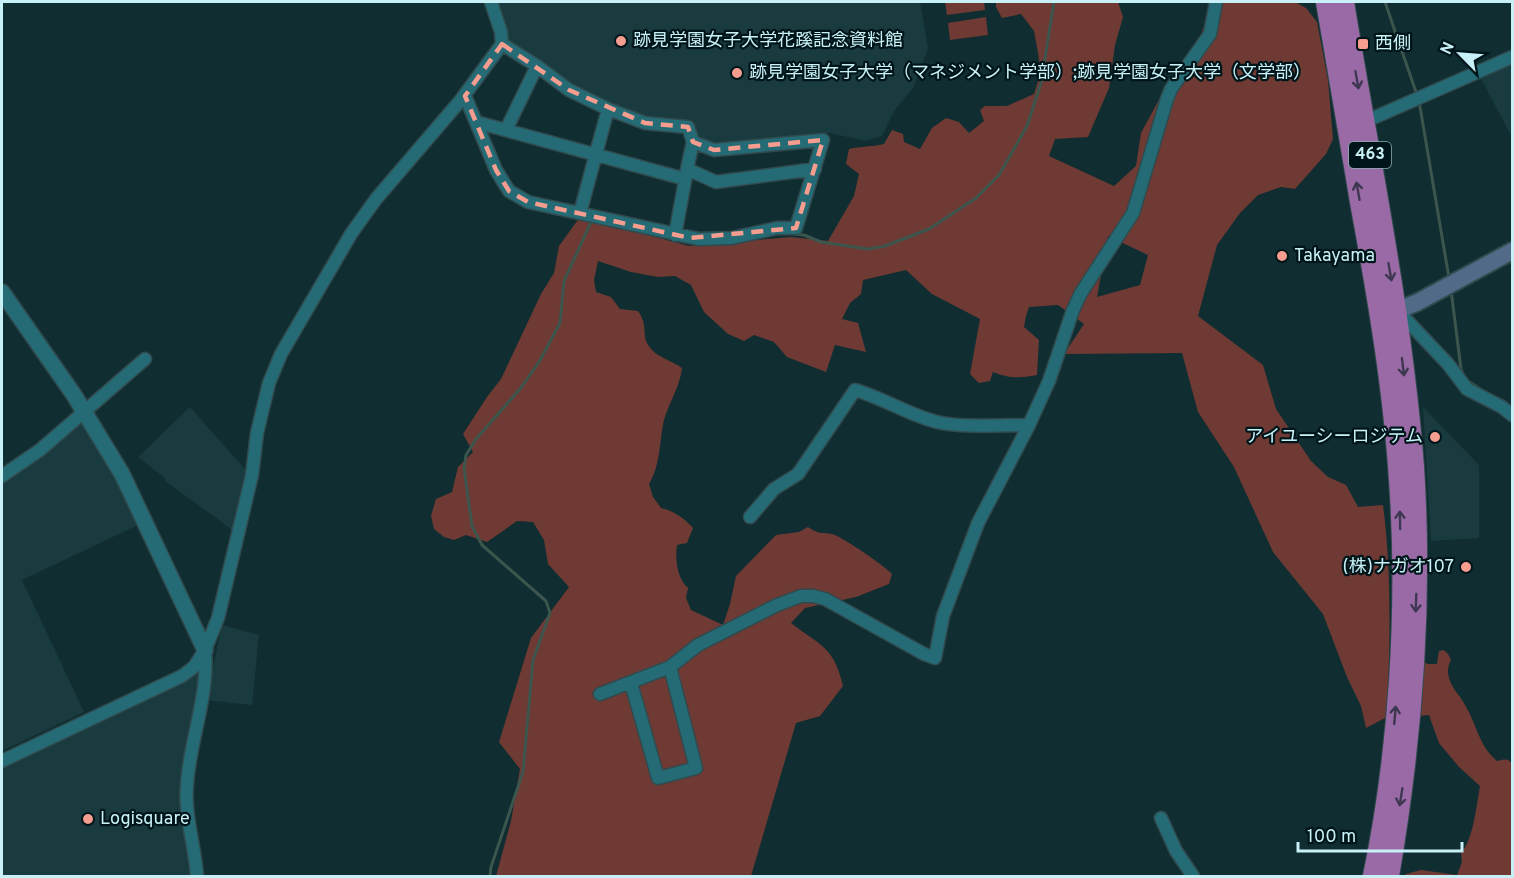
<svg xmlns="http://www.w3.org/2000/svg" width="1514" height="878" viewBox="0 0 1514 878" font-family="Overpass,'Noto Sans JP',sans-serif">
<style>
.built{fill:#193b40}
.green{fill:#6f3a33;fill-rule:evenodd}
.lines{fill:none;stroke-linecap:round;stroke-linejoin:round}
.stream{stroke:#3c554d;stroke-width:3}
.minor-casing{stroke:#304a4e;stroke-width:15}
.tertiary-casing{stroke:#304a4e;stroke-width:18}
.secondary-casing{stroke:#304a4e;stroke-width:20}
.trunk-casing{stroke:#304a4e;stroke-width:22}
.minor{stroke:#256b75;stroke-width:12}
.tertiary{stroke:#256b75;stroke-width:15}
.secondary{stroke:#516a87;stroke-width:16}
.trunk{stroke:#9a6aa6;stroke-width:20}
.oneway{stroke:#3e3751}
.marked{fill:none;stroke:#f59d8f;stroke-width:4.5;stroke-dasharray:12 8;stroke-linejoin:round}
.poi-dot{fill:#f59d8f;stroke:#001519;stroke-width:2}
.labels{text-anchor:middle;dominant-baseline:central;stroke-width:4.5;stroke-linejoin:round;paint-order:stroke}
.shield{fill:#001519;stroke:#8baeb4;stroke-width:1.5}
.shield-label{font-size:16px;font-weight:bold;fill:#c7f0f7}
.poi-label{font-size:18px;fill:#c7f0f7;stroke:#001519;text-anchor:start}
</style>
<rect width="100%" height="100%" fill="#102d31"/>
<path class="built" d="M495 2H920L928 48 913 88 894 111 882 136 866 141 830 133 715 146 697 140 691 124 650 121 568 83 508 41Z
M1512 63V137L1480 77Z
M190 407 249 474 235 532 164 480 165 478 138 457Z
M1423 407 1479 465V538L1431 541Z
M78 424H84L114 474 138 525 22 580 84 712 2 751V484L41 456Z
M222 625 259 635 252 705 206 700Z
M198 673 203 677 186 754 194 876H2V767Z"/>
<path class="green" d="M945 2H984L985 10 947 15Z
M996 2H1118L1123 17 1115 45 1109 88 1088 137 1055 139 1049 156 1114 186 1136 166 1141 133 1167 85 1197 47 1212 2H1295L1306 8 1317 22 1328 80 1333 139 1326 154 1295 189 1281 187 1258 195 1240 213 1217 245 1198 316 1263 365 1276 409 1311 461 1328 477 1346 485 1358 507 1383 505C1392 575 1390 646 1387 717L1366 728 1361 706 1347 677 1323 614 1273 552 1234 467 1198 412 1182 353 1064 354 1084 324 1058 305 1029 307 1026 316 1024 327 1039 340 1037 375C1020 378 1010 379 993 372L990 381 979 383 970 374 980 319 932 294 906 270 863 280 861 294 850 303 842 319 858 323 866 352 835 345 826 372 787 357 774 342 754 335 744 341 728 334 704 312 691 285 675 276 658 277 631 272 598 261 594 280 596 292 611 297 620 309 638 311C648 325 642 332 647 343 655 358 670 359 682 368 680 387 669 402 664 420 659 442 661 464 649 484L653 497 661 508C674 511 684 518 693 528L687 543 677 545C675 560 677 578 688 588L686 598 691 610 723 625 730 604 736 576 776 535 799 532 808 527C821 536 823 531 835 535 845 539 885 566 892 574L889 584 856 597 805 608 791 623C819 645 834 646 843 686L820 716 796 723 751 876H496L511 821 520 769 499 742 531 638 569 587 548 564 544 540 533 522 517 521 487 542 466 535 454 540 444 537 434 529 431 516 436 499 452 492 458 467 473 452 463 434 487 397 501 379 541 294 554 273 559 246 580 217 689 246 791 237 828 241 854 196 859 174 846 164 849 149C861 146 872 147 884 144L892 130 903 134 904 142 920 149 932 128 946 118 959 122 969 133 984 121 980 110 985 106H1007L1034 94 1041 72 1038 53 1034 31 1021 14 1002 18 996 7ZM1108 236 1148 255 1140 285 1097 297Z
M986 17 988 35 950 40 948 23Z
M1444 650 1448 654 1451 660C1448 666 1447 671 1449 678 1452 689 1460 695 1465 705 1477 725 1479 746 1497 761 1504 759 1509 758 1512 764V876H1404L1406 874 1421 870 1457 875 1462 862 1461 854C1474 836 1476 808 1480 786L1459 767 1439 743 1429 715 1419 716 1418 659 1428 664H1437L1439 651Z"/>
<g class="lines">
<path class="stream" d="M1385 2 1417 95
M1419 101 1449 278
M794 234 804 235 821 242 868 249 885 246 929 229 976 198 999 175 1027 126 1041 83 1054 2
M673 240 696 244
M1451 290 1461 369 1464 376
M1468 381 1485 392
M490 876 491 867 523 772 533 660 550 613 546 601 482 545 472 526 464 468 466 455 476 439 520 389 539 362 560 323 564 281 592 220"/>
<g class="minor-casing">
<path id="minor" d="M502 44 537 66 569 90 608 109 645 123 688 127 693 142 687 169 716 182 815 169
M465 96 496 170 509 191 528 202 699 239 732 238 777 228H796L823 140 714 150 693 142
M476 122 685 179
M1364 122 1512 57
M506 130 537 66
M580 213 608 109
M675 235 687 170
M1397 310 1448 364 1467 389 1502 407 1512 415
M2 476 40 450 145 359
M750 517 774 489 798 474 855 390C883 398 909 415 937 422 961 428 1003 425 1029 425
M631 683 658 778 696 768 670 667
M600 694 670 667 698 645 777 605 801 596H813L825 599 924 654 935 658 943 616 978 523 1029 425 1049 381 1073 310 1081 293 1133 213 1167 99 1171 89 1210 34 1216 2
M2 761 182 676 194 667 205 650 218 618 252 475 257 433 269 383 281 354 351 234 376 199 460 101 502 44 501 32 491 2
M1161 818 1176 851 1193 876
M197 876C195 846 184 815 187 784 190 739 209 696 205 650"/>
</g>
<g class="tertiary-casing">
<path id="tertiary" d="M2 292 74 395 122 474 205 650"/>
</g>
<g class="secondary-casing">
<path id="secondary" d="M1384 310 1406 307 1418 302 1512 251"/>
</g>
<g class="trunk-casing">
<path id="trunk" d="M1326 2C1337 68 1349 135 1360 202 1377 294 1393 387 1399 480 1408 607 1399 752 1373 876
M1344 2C1369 156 1402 310 1414 467 1423 603 1412 742 1389 876"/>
</g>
<use href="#minor" class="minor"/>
<use href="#tertiary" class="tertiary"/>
<use href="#secondary" class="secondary"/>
<use href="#trunk" class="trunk"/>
</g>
<defs><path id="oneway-shaft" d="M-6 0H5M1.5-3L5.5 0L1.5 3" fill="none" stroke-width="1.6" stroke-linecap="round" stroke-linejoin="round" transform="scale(1.5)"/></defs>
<g class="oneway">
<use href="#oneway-shaft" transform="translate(1357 80) rotate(80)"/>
<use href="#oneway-shaft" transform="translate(1358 191) rotate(-100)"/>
<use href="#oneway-shaft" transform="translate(1390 272) rotate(80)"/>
<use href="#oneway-shaft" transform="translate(1403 367) rotate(83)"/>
<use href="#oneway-shaft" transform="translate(1400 520) rotate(-91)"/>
<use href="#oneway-shaft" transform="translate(1416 603) rotate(92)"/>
<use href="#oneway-shaft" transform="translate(1395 715) rotate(-85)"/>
<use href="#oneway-shaft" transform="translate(1401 797) rotate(99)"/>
</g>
<path class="marked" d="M502 44 569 90 645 123 688 127 693 142 714 150 823 140 796 228 690 238 528 202 509 191 496 170 465 96Z"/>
<g class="poi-dot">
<circle cx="621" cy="41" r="6"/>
<rect x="1357" y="38" width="12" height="12" rx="3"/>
<circle cx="737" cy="73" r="6"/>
<circle cx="1282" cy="256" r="6"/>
<circle cx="1435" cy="437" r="6"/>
<circle cx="1466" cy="567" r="6"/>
<circle cx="88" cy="819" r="6"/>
</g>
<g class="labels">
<rect class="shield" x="1349" y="142" width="42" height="26" rx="4.5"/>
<g class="shield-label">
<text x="1370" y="155">463</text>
</g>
<g class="poi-label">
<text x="633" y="41">跡見学園女子大学花蹊記念資料館</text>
<text x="1375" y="44">西側</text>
<text x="749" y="73">跡見学園女子大学（マネジメント学部）;跡見学園女子大学（文学部）</text>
<text x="1294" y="256">Takayama</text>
<text x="1423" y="437" text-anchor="end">アイユーシーロジテム</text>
<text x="1454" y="567" text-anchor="end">(株)ナガオ107</text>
<text x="100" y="819">Logisquare</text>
</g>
</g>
<rect width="1514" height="878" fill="none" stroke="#c7f0f7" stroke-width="6"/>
<g transform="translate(1460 54) rotate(295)" stroke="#001519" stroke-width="4.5" paint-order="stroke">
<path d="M0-4.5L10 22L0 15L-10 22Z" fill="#c7f0f7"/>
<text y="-9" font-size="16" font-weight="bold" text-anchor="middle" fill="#c7f0f7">N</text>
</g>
<path d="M1298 842v9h164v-9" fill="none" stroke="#c7f0f7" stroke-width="3"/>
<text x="1307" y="842" font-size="18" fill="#c7f0f7" stroke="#001519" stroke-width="4.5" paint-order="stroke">100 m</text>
</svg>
